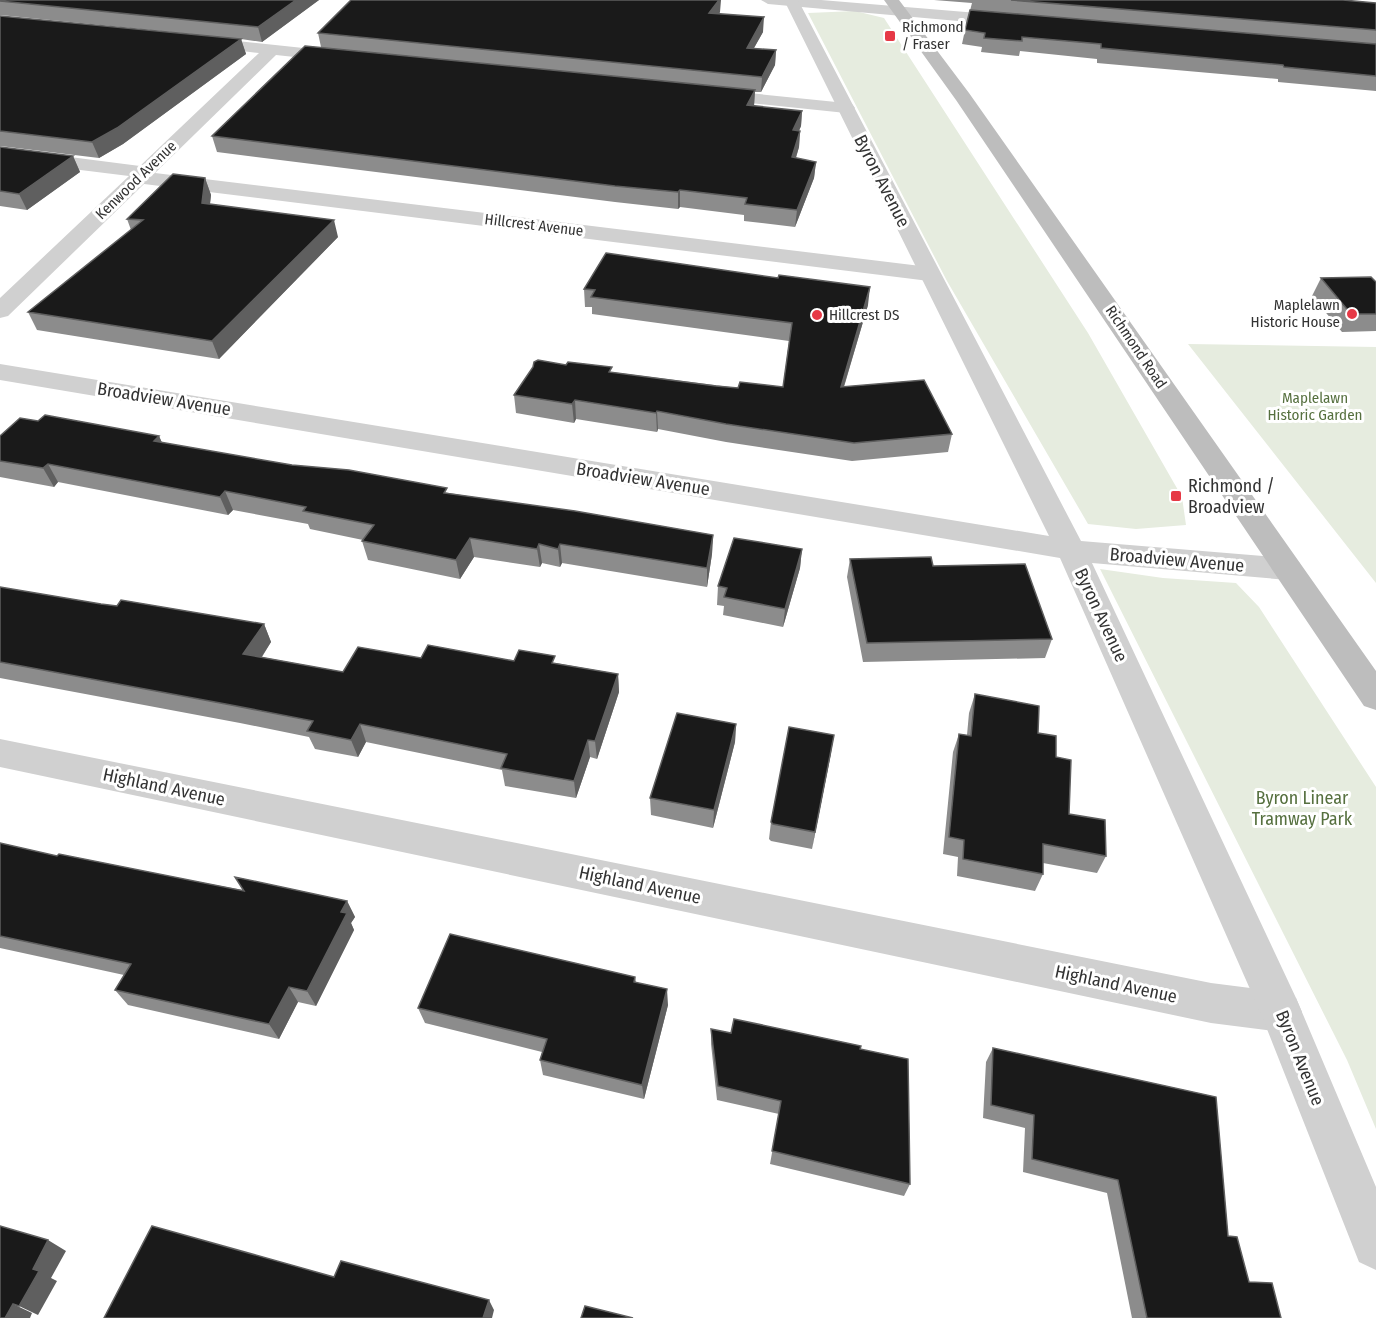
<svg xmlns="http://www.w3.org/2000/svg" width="1376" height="1318" viewBox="0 0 1376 1318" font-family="'Fira Sans Condensed',sans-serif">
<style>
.green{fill:#e6ecdf}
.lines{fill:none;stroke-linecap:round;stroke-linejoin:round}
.minor{fill:#d0d0d0;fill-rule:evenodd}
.tertiary{fill:#d0d0d0;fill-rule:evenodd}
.secondary{fill:#bdbdbd;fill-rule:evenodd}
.wall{fill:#8c8c8c}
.shaded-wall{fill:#5f5f5f}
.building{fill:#1a1a1a;stroke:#5f5f5f;stroke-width:1.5}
.poi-dot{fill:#e63946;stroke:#fff;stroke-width:2}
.labels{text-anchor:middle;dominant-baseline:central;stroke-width:6;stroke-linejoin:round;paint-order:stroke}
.far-poi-label{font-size:15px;fill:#333;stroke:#fff;text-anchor:start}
.far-street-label{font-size:15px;fill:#333;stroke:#fff}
.far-park-label{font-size:15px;fill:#56703f;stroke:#fff}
.street-label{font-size:18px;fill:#333;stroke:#fff}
.poi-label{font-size:18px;fill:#333;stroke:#fff;text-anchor:start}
.park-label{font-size:18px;fill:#56703f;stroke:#fff}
</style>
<rect width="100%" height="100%" fill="#fff"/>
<path class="green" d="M855 11 884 18 1088 333 1182 497 1186 525 1136 529 1088 524 947 281 808 13Z
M1188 344 1376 347V583Z
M1100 569 1163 578 1236 583 1259 607 1376 787V1129L1347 1060Z"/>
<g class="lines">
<path class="minor" d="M761 0H821L1014 16 1022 21 1014 26 768 4Z
M199 37 341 52 349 57 341 62 276 55 155 173 929 267 937 269 940 274 937 279 929 281 144 184 8 316 0 318V298L129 176 0 160V148L140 166 259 53 193 45 191 42 193 39Z
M709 89 846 103 852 104 855 108 852 112 846 113 703 98 700 94 703 90Z
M0 739 1211 983 1281 992 1296 998 1302 1012 1296 1026 1281 1032 1211 1023 0 767Z"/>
<path class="tertiary" d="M784 0H798L1081 541 1288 558 1299 562 1303 569 1299 576 1288 580 1092 563 1296 998 1376 1187V1270L1359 1262 1261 1014 1060 558 0 380V364L1049 536Z"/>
<path class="secondary" d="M884 0H899L969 93 1376 671V710L1364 706 956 100Z"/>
</g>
<path class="wall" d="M0 0H319L262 42 241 39 246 54 123 144 99 158 0 146V16L191 34 0 15Z
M934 0H1343L1376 3V91L1278 82V79L1097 63V59L1020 51 1019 56 981 52 982 47 962 44 965 30 972 3Z
M720 12 719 14 763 32 754 48 776 50 775 65 761 92H755L754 106 802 111 801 126 799 131H800L799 147 796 158 816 162 814 178 795 227 744 221V215L680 207 678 209 615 202 217 152 212 136 321 47 318 33Z
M0 147 73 156 80 172 27 210 0 206Z
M205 178 211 195 210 204 338 237 219 359 37 330 28 312 131 230 127 219Z
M1321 278 1376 282V331L1342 332 1312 296Z
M584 289 868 305 844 387 952 434 948 452 852 461 726 442 658 429 657 432 576 419 574 423 516 413 514 395 612 372 738 388 783 387 789 341 592 314V307H585Z
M38 421 159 436 162 443 449 493 713 535 712 554 707 587 562 563 560 567 542 563 540 567 474 557 460 579 368 560 362 541 363 540 310 529 308 524 233 510 228 515 58 482 54 487 0 477V436Z
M802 549 800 568 783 627 723 615 724 606 717 605 718 586Z
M850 559 1052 639 1045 658 863 662 847 577Z
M0 587 101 604 264 624 271 642 262 657 343 672 421 658 514 661 556 663 618 674 619 692 597 759 590 757 576 798 505 786 502 770 366 742 358 757 315 749 309 737 240 723 0 678Z
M975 694 1038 733 1056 757 1069 814 1106 856 1097 873 1043 863V874L1035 891 957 876 958 857 943 854 953 752 959 734 967 735 969 713Z
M736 724 735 742 713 828 651 815 650 798Z
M831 753 812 849 771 841 769 839 771 822Z
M0 843 57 856 243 890 235 877 347 901 355 917 351 923 354 930 316 1006 298 1002 279 1039 128 1005 115 990 124 975 0 948Z
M635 977 636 982 668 1005 644 1099 543 1075 540 1060 542 1052 425 1023 418 1008Z
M711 1029 731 1033 860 1049 910 1184 904 1196 770 1164 779 1114 717 1100 711 1044Z
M993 1048 1228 1236 1249 1282 1281 1318H1132L1107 1193 1023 1172 1025 1128 983 1118 986 1062Z"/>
<path class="shaded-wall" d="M296 0H319L262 42 258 27Z
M719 0H721L720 12 709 27V13Z
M764 17 763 32 746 62 747 48Z
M241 39 246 54 123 144 99 158 92 142Z
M776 50 775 65 761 92 762 77Z
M755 90 754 106 747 105Z
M802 111 801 126 792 146 793 130Z
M800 131 799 147 791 173 792 157Z
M73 156 80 172 27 210 19 194Z
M816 162 814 178 795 227 797 210Z
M205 178 211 195 208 220 202 203Z
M680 190V207L678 209V192Z
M334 220 338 237 219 359 212 341Z
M870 287 868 305 838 406 841 387Z
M575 400 576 419 574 423 572 404Z
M657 411 658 429 657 432 656 413Z
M159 436 167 454 154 441Z
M48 464 58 482 54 487 43 468Z
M225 491 233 510 228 515 220 497Z
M713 535 712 554 707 587V568Z
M470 538 474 557 460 579 456 560Z
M539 544 542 563 540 567 537 549Z
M560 544 562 563 560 567 558 549Z
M802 549 800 568 783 627 785 609Z
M264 624 271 642 252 672 243 654Z
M618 674 619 692 597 759 595 741Z
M360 724 366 742 358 757 351 740Z
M736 724 735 742 713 828 714 810Z
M834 735 831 753 812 849 815 832Z
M588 740 590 757 576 798 574 781Z
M347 901 355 917 351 923 354 930 316 1006 307 991 341 912Z
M289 987 298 1002 279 1039 269 1024Z
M667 989 668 1005 644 1099 642 1085Z
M48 1240 66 1251 51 1278 57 1281 38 1315 19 1306 33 1269Z
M489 1300 494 1310 492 1318H483Z
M13 1304 32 1313 30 1318H5Z"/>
<path class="building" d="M0 0H296L258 27 0 1Z
M351 0H719L709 13 764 17 747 48 776 50 762 77 318 33Z
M1011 0H1343L1376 3V30Z
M970 10 1376 44V76L1284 67 1283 65 1101 48V44L1022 37V41L984 38 985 33 965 30Z
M0 16 241 39 117 128 92 142 0 131Z
M305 46 755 90 747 105 802 111 793 130 800 131 792 157 816 162 797 210 745 204 747 198 680 190 678 192 615 186 212 136Z
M0 147 73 156 19 194 0 191Z
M173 174 205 178 202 203 334 220 212 341 28 312 143 220 127 219Z
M606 253 778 278 779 275 870 287 841 387 924 380 952 434 854 443 726 424 657 411 656 413 575 400 572 404 514 395 533 367 534 362 538 360 566 365 568 362 612 367 609 372 716 386 738 388 740 382 783 387 792 323 591 297 595 290 584 289Z
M1371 277 1376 282V314H1351L1321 278Z
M45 415 159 436 154 441 292 465 349 470 447 488 444 493 575 511 713 535 707 568 560 544 558 549 539 544 537 549 470 538 456 560 362 541 374 525 303 511 306 507 225 491 220 497 48 464 43 468 0 461V436L20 418 38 421Z
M734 538 802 549 785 609 724 597 727 588 718 586Z
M931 557 933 566 1025 564 1052 639 867 643 850 559Z
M0 587 101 604 117 606 121 600 264 624 243 654 343 672 358 647 421 658 428 645 514 661 519 650 555 656 552 663 618 674 595 741 588 740 574 781 501 768 507 754 360 724 351 740 307 731 313 721 231 705 0 662Z
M975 694 1039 706 1038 733 1056 736V757L1071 760 1069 814 1105 820 1106 856 1043 844V874L963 859 964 840 949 837 959 734 971 736Z
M677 713 736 724 714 810 650 798Z
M789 727 834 735 815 832 773 824 771 822Z
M0 843 57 856 59 854 244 891 235 877 347 901 341 912 347 913 307 991 289 987 269 1024 115 990 131 964 0 936Z
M450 934 635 977 634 982 667 989 642 1085 540 1060 547 1039 418 1008Z
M734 1019 861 1046 860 1049 908 1059 910 1184 772 1151 781 1101 718 1086 711 1029 731 1033Z
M993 1048 1216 1097 1228 1236 1237 1237 1249 1282 1272 1283 1281 1318H1147L1118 1180 1032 1159 1034 1115 991 1105Z
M0 1226 48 1240 33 1269 39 1271 19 1306 13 1304 5 1318H0Z
M152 1226 334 1277 341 1261 489 1300 483 1318H104Z
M585 1306 633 1318H581Z"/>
<g class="poi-dot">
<rect x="884" y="30" width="12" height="12" rx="3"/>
<circle cx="1352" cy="314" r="6"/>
<circle cx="817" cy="315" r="6"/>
<rect x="1170" y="490" width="12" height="12" rx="3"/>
</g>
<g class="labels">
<g class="far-poi-label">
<text x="902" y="27">Richmond<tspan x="902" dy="17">/ Fraser</tspan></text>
<text x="1340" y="305" text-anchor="end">Maplelawn<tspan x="1340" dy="17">Historic House</tspan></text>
<text x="829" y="315">Hillcrest DS</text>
</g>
<g class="far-street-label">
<text transform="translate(136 180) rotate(-44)">Kenwood Avenue</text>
<text transform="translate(534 225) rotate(7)">Hillcrest Avenue</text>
<text transform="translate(1136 347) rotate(56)">Richmond Road</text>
</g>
<g class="far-park-label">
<text x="1315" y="398">Maplelawn<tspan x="1315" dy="17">Historic Garden</tspan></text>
</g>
<g class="street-label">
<text transform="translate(882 181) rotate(63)">Byron Avenue</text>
<text transform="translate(164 399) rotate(9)">Broadview Avenue</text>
<text transform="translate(643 479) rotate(9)">Broadview Avenue</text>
<text transform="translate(1177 560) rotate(5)">Broadview Avenue</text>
<text transform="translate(1101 615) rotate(65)">Byron Avenue</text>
<text transform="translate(164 787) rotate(12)">Highland Avenue</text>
<text transform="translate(640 885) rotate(12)">Highland Avenue</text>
<text transform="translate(1116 984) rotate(12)">Highland Avenue</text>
<text transform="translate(1300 1058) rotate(68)">Byron Avenue</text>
</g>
<g class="poi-label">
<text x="1188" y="486">Richmond /<tspan x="1188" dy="21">Broadview</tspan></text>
</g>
<g class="park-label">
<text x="1302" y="798">Byron Linear<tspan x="1302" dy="21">Tramway Park</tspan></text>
</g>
</g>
</svg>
